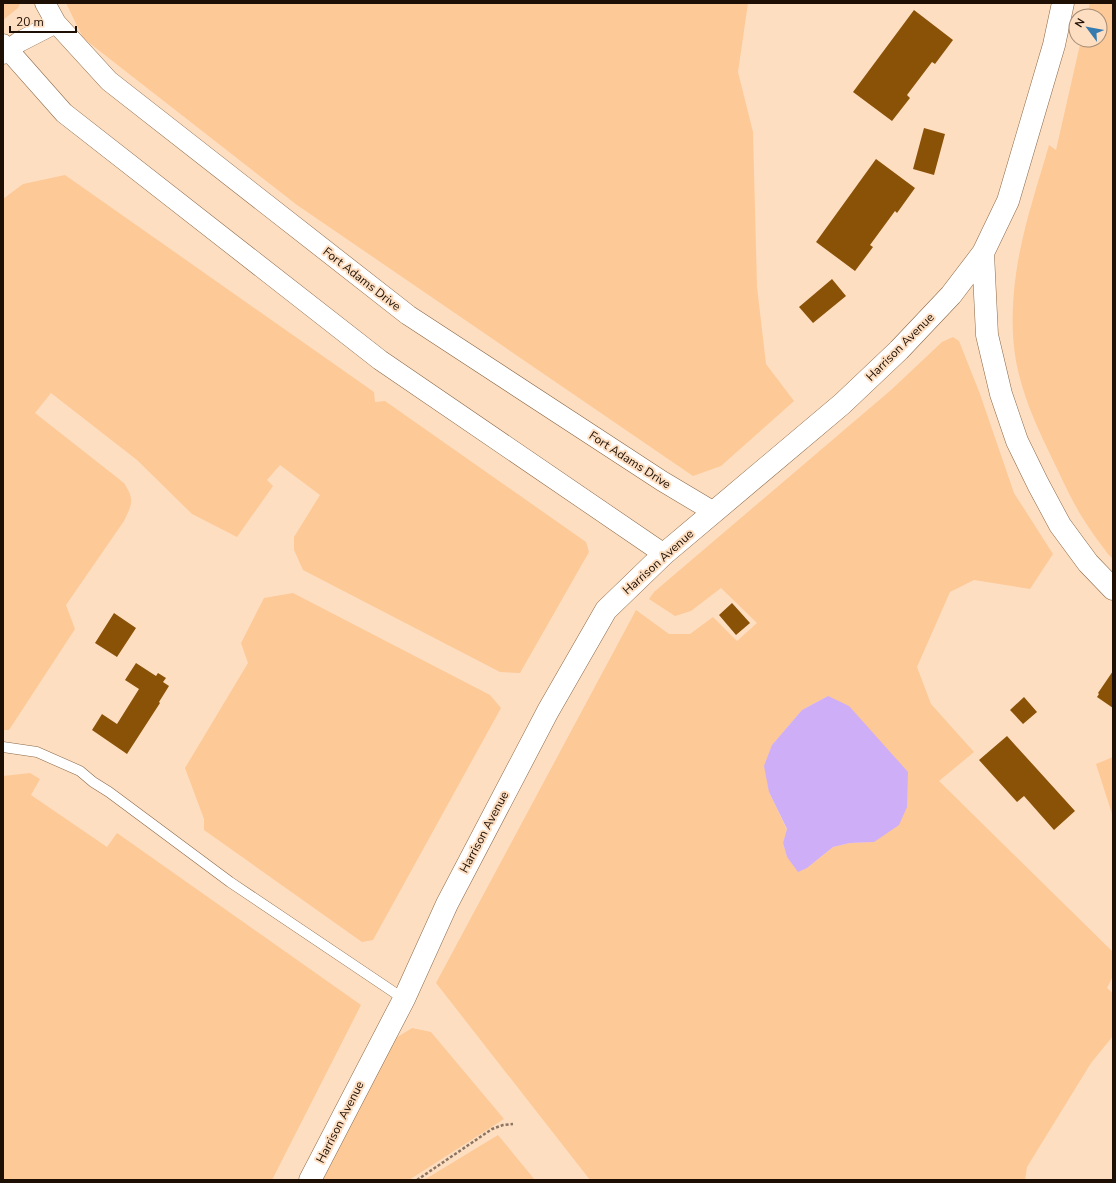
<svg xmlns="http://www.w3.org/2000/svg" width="1116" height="1183" viewBox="0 0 1116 1183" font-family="'Nunito Sans',sans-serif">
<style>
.green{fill:#fdc997;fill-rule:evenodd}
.water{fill:#cfaef8}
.building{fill:#8a5207}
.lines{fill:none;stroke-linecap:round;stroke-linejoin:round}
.lane-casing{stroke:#8a6846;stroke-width:11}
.street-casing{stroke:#8a6846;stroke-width:21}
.secondary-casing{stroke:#8a6846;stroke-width:23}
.path{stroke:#8b7561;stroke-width:2.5;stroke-dasharray:3 2;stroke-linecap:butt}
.lane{stroke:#fff;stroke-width:10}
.street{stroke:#fff;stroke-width:20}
.secondary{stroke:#fff;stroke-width:22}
.labels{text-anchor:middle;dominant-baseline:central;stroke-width:4;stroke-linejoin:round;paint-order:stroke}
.street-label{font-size:12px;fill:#1d0f04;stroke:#fedec1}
</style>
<rect width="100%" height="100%" fill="#fedec1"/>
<path class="green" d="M3 3H20L18 8 3 20Z
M66 3H748L738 72 753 132 757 287 766 364 794 401 721 466 693 476 297 205 83 38Z
M1090 3H1113V559L1108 554C1099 542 1090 530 1082 517 1069 496 1060 474 1049 452 1035 423 1022 393 1016 361 1011 333 1012 302 1016 274 1022 230 1037 187 1049 145L1056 150 1081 40H1100V16H1087Z
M65 175 374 392 375 402 385 401 586 542 589 552 520 673 500 672 303 570 294 550V537L320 495 280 465 267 480 273 486 237 537 192 514 137 460 51 393 35 413 124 483C135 500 132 504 124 521L66 605 75 629 9 730H3V199L23 184Z
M953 337 959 341 980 394 1014 493 1053 554 1030 589 974 580 950 592 917 667 931 704 974 752 939 781 1113 952V976L1107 988 1113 993V1036L1091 1063 1027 1167 1025 1180H590L436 983 636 610 669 634H690L713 617 737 641 757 623 721 588 691 611 675 616 649 599 654 592 891 390 942 342ZM828 696 874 842 850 843 833 847 807 868 787 857 783 843 787 830 769 792 772 745 802 710Z
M293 593 490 695 501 708 373 940 362 942 204 830V819L185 768 248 663 241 643 264 598Z
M1113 757V817L1096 764Z
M30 773 40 779 31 795 107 847 117 833 361 1005 272 1180H3V776Z
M412 1028 431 1032 504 1119 409 1180H323L391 1041Z
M498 1135 535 1180H424Z"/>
<path class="water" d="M828 696 849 706 908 772 907 807 899 825 874 842 850 843 833 847 807 868 798 872 787 857 783 843 787 829 769 792 764 766 772 745 802 710Z"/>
<path class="building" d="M914 10 953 40 935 64 932 62 907 95 910 98 892 121 853 92Z
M924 128 945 134 934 175 913 169Z
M876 159 915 188 897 213 895 211 870 245 873 247 855 271 816 242Z
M832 279 846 296 813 323 799 307Z
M732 603 750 623 736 635 719 615Z
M114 613 136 628 117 657 95 643Z
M136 663 156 676 158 673 166 678 163 682 169 686 159 702 160 703 127 754 92 730 102 714 117 724 139 689 125 680Z
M1113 671V708L1097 697 1099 694 1098 693Z
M1024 697 1037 712 1023 724 1010 710Z
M1007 736 1075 811 1054 830 1024 796 1017 802 979 760Z"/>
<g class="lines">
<g class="lane-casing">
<path id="lane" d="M3 747 37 752 80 771 93 782 109 792 230 882 404 999"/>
</g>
<g class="street-casing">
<path id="street" d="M45 3 56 23 109 81 408 315 662 481 714 512
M3 44 64 113 380 360 664 554
M3 54 19 42 56 23"/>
</g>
<g class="secondary-casing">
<path id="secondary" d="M983 253 987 335 1001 394 1017 441 1038 484 1060 525 1088 563 1113 589
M310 1180 404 999 447 904 548 711 606 610 664 554 842 404 899 350 951 295 983 253 1008 201 1054 45 1063 3"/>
</g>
<path class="path" d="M417 1180 492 1129 503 1125 513 1124"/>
<use href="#lane" class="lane"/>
<use href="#street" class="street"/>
<use href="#secondary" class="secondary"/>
</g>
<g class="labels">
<g class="street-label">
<text transform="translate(362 279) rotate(38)">Fort Adams Drive</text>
<text transform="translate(900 347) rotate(-45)">Harrison Avenue</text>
<text transform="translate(630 460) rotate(33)">Fort Adams Drive</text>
<text transform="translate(658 562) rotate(-42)">Harrison Avenue</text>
<text transform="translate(484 832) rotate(-62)">Harrison Avenue</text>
<text transform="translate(340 1122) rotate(-63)">Harrison Avenue</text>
</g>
</g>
<rect width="1116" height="1183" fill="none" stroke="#1d0f04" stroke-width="8"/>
<g transform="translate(1088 28) rotate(302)"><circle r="19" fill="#fedec1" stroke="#a48b75"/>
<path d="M0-3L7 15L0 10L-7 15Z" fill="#357bb0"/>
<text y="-6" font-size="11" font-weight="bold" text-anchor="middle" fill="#1d0f04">N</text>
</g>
<path d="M10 26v6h66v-6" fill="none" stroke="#1d0f04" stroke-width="2"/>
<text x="16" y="26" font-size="12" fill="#1d0f04" stroke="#fedec1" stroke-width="3" paint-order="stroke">20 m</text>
</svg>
